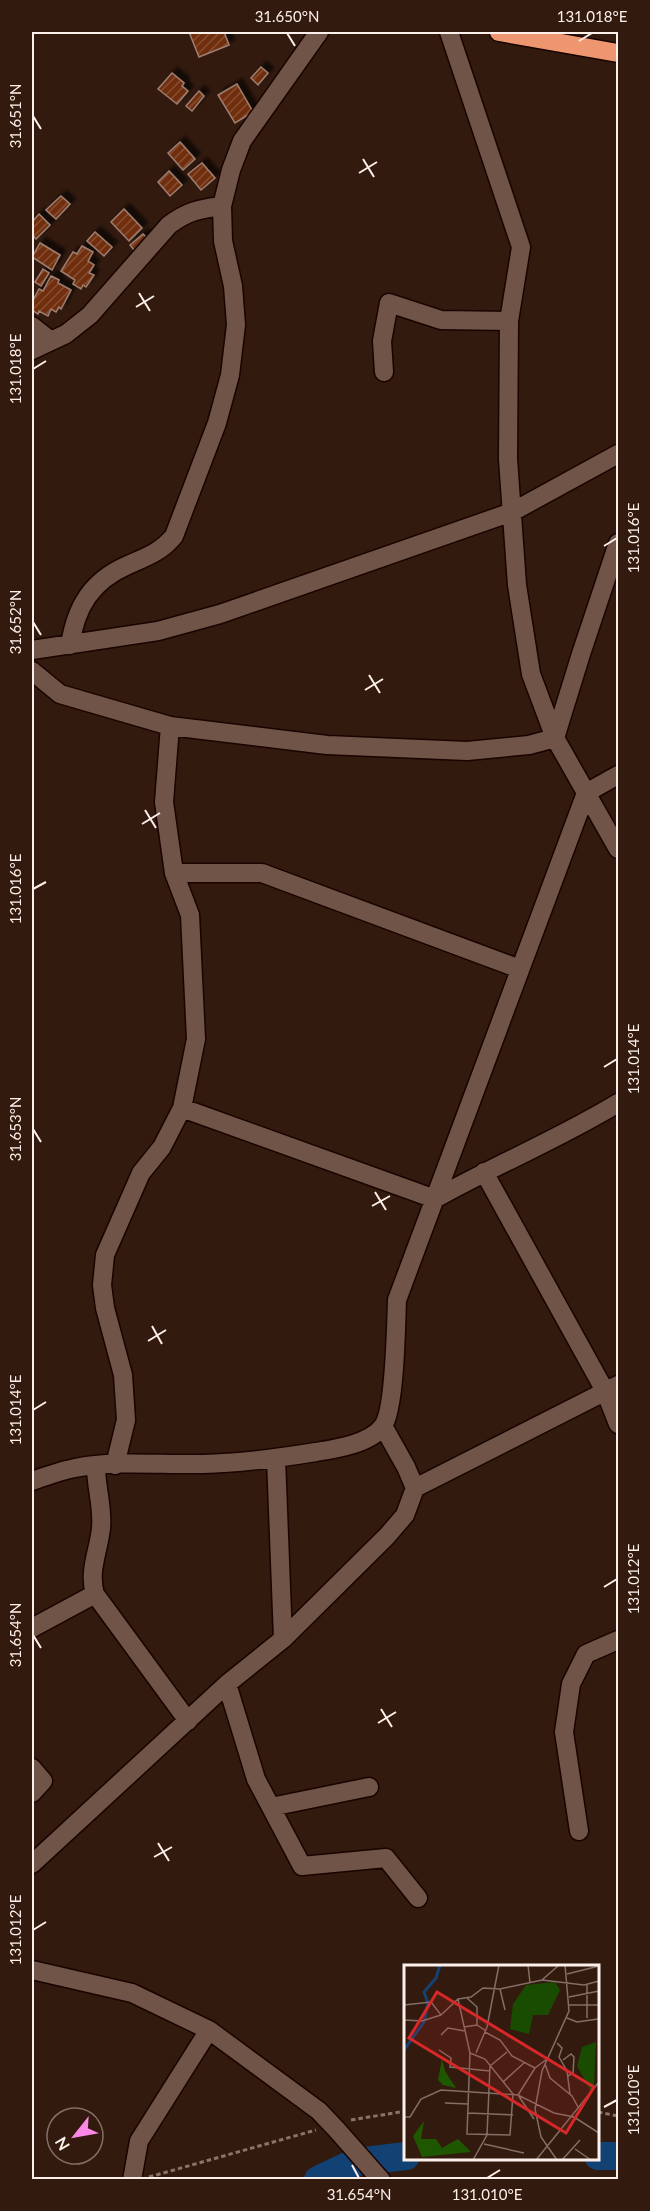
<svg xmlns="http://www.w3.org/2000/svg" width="650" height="2211" viewBox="0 0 650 2211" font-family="Lato,sans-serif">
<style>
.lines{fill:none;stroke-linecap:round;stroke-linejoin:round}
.river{stroke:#124174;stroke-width:28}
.building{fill:url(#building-hatch);stroke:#9d7e71;stroke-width:1.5;filter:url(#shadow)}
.minor-casing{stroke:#190400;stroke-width:21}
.highway-casing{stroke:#190400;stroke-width:21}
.path{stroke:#88746b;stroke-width:3;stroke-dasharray:4.5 3;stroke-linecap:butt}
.minor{stroke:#705448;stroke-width:18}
.highway{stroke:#ee966f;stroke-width:18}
.minor-bridge-casing{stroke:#190400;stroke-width:21;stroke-linecap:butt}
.minor-bridge{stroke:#705448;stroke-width:18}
.ticks{fill:none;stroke:#fdefe9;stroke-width:2}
.inset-river{fill:none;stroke:#124174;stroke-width:3}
.inset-road{fill:none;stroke:#836f66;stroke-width:1.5}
.view{fill:#d62828;fill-opacity:0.15;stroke:#d62828;stroke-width:3}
.inset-edge{fill:none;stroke:#fdefe9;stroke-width:3}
.neatline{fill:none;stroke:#fdefe9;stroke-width:2}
.ticks-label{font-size:15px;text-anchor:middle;fill:#fdefe9}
</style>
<defs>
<pattern id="building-hatch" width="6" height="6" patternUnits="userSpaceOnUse" patternTransform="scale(1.5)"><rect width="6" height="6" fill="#702f0f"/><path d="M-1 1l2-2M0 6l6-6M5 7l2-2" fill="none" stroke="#854d32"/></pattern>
<filter id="shadow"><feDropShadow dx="5.5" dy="-5.5" stdDeviation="1.5" flood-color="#0009"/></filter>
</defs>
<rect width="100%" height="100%" fill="#321a0f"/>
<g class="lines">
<path class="river" d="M598 2156H618
M318 2180 356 2162 406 2156"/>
</g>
<path class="building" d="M189 32H224L229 45 199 57Z
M261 67 268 73 258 85 251 78Z
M172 73 184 83 182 86 188 91 177 104 158 89Z
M237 84 253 112 235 123 218 95Z
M199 91 204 96 192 111 186 106Z
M180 142 195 159 183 170 168 153Z
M202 163 215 178 201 190 188 174Z
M169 171 182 185 170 196 158 182Z
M61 196 70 204 56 219 46 210Z
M124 209 142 228 129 241 111 222Z
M39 214 50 225 36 239 32 235V222Z
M95 232 112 247 104 256 87 241Z
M143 234 148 239 135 251 130 245Z
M40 243 60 255 52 270 32 257Z
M82 246 93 252 88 261 94 265 89 273 94 275 86 287 83 285 81 289 73 284 75 280 61 271 73 252 77 254Z
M43 269 49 273 41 286 35 282Z
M51 276 59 280 58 283 71 290 61 309 59 307 56 312 51 309 48 316 39 311 38 314 32 310V302L39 289 43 291Z"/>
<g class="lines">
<g class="minor-casing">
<path id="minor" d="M449 32 521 247 509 321 508 459 517 585 531 674 555 738 618 849
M32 326 51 341
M32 350 66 334 90 315 169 225C188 211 199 209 222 206
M384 372 382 341 389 303 441 320 509 321
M70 645C76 607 91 581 128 565 146 557 161 552 174 536L217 423 230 375 236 325 233 286 223 241 222 206 231 170 242 141 319 32
M32 650 158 631 220 614 512 512 618 454
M32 671 60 694 170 726 327 745 467 751 529 745 555 738
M555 738 581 654 618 543
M174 873H262L520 969
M182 1108 435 1199C495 1165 559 1139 618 1103
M484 1172 605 1391 618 1424
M276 1458 283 1639
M115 1465 126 1420 123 1375 105 1308 102 1285 105 1255 141 1173 162 1147 182 1108 196 1039 190 915 174 873 164 802 170 726
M96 1467C96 1487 103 1507 101 1528 99 1550 88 1571 95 1594L188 1721
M32 1481C46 1476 60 1471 75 1468 116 1460 161 1465 203 1464 241 1463 279 1458 316 1452 335 1449 370 1444 383 1426 395 1409 396 1326 397 1300L586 793 618 775
M415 1488 618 1385
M32 1628 95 1594
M227 1684 256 1779 302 1866 386 1858 418 1898
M32 1768 43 1781 32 1793
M271 1807 369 1787
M579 1831 564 1732 571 1684 586 1654 618 1640
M32 1864 227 1684 283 1639 387 1536 405 1515 415 1488 406 1467 383 1426
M32 1970 132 1993 209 2030 139 2141 132 2180
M209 2030 319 2111
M337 2130 381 2180"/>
</g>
<g class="highway-casing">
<path id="highway" d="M499 32 618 53"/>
</g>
<path class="path" d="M598 2112 618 2116
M351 2120 406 2111
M149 2177 316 2130"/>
<use href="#minor" class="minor"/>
<use href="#highway" class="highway"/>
<g class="minor-bridge-casing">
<path id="minor-bridge" d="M319 2111 337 2130"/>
</g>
<use href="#minor-bridge" class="minor-bridge"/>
</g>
<path class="ticks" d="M287 33 295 46M579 41 592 33M33 116 41 129M363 159 374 177M359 173 377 162M139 293 150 311M136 307 154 296M33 369 46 361M604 546 617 538M33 622 41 635M369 675 380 693M365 690 383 679M145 810 156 828M142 824 160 813M33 889 46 882M604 1067 617 1059M33 1129 41 1142M375 1192 386 1210M372 1206 390 1196M152 1326 162 1344M148 1341 166 1330M33 1410 46 1402M604 1587 617 1579M33 1635 41 1648M381 1709 392 1727M378 1723 396 1712M158 1843 169 1861M154 1857 172 1847M33 1930 46 1922M604 2107 617 2100M352 2165 359 2178M487 2178 500 2170"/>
<g transform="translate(404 1965)">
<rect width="195" height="195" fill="#321a0f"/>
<path d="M38 94 41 106 52 123 39 120 34 115ZM20 156 17 174H32L38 183 54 174 67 187 18 192 9 171Z" fill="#1e5700"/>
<path d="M151 17 156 25 144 50H129L125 69 106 64 109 39 122 20ZM192 77 190 122 186 125 173 101 178 82Z" fill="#194b00"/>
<path class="inset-river" d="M0 85 20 57 24 38 20 27 32 13 36 0"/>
<path class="inset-road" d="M124 0 126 18M163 9 195 1M138 15 155 0M183 19V53M96 24 101 45M165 32 195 26M63 33 73 42V60M54 34 66 88 63 169 106 170 109 129 81 94 66 88M0 40 27 37 37 50 54 34 67 32 79 23 96 24 138 15 180 20 195 16M165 40H195M163 53 173 57 194 54M0 55 18 56 37 50M60 62 73 60 82 66M81 67 96 75 108 91 131 103M37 70 44 63 61 66M153 78 158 83 155 92 163 106 166 129M35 85 47 93 46 102 86 106M72 88 83 62 95 0M159 95 167 89 170 92 169 108 164 111M141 99 146 113 168 131 174 142M99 117 121 97M114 130 131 103 143 94M114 130 130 154M41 138 64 139M64 148 109 150M0 152H6L17 134 37 125 114 130 150 148 170 152 195 168M80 179 120 188M171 184 187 195M69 195 83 170 86 101 103 87M132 195 195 117M153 195 137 172 131 144 138 106 165 46 161 0M158 195 176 175"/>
<path class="view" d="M33 27 190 122 162 168 5 73Z"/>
<rect width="195" height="195" class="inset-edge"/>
</g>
<rect width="650" height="2211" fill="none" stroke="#321a0f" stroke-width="66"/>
<g transform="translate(75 2136) rotate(239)"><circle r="28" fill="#321a0f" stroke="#836f66" stroke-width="1.5"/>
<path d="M0-4.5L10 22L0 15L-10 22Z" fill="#fb87e6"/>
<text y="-9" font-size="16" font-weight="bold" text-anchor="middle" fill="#fdefe9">N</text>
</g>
<rect x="33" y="33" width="584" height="2145" class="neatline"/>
<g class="ticks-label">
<text x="287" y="22">31.650°N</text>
<text x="592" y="22">131.018°E</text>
<text transform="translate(16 116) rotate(-90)" y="5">31.651°N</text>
<text transform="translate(16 369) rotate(-90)" y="5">131.018°E</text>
<text transform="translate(634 538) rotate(-90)" y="5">131.016°E</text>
<text transform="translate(16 622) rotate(-90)" y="5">31.652°N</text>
<text transform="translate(16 889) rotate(-90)" y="5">131.016°E</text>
<text transform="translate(634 1059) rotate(-90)" y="5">131.014°E</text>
<text transform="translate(16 1129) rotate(-90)" y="5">31.653°N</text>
<text transform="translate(16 1410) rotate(-90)" y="5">131.014°E</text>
<text transform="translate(634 1579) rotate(-90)" y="5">131.012°E</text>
<text transform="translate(16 1635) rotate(-90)" y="5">31.654°N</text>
<text transform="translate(16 1930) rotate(-90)" y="5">131.012°E</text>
<text transform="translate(634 2100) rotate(-90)" y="5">131.010°E</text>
<text x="359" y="2200">31.654°N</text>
<text x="487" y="2200">131.010°E</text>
</g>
</svg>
